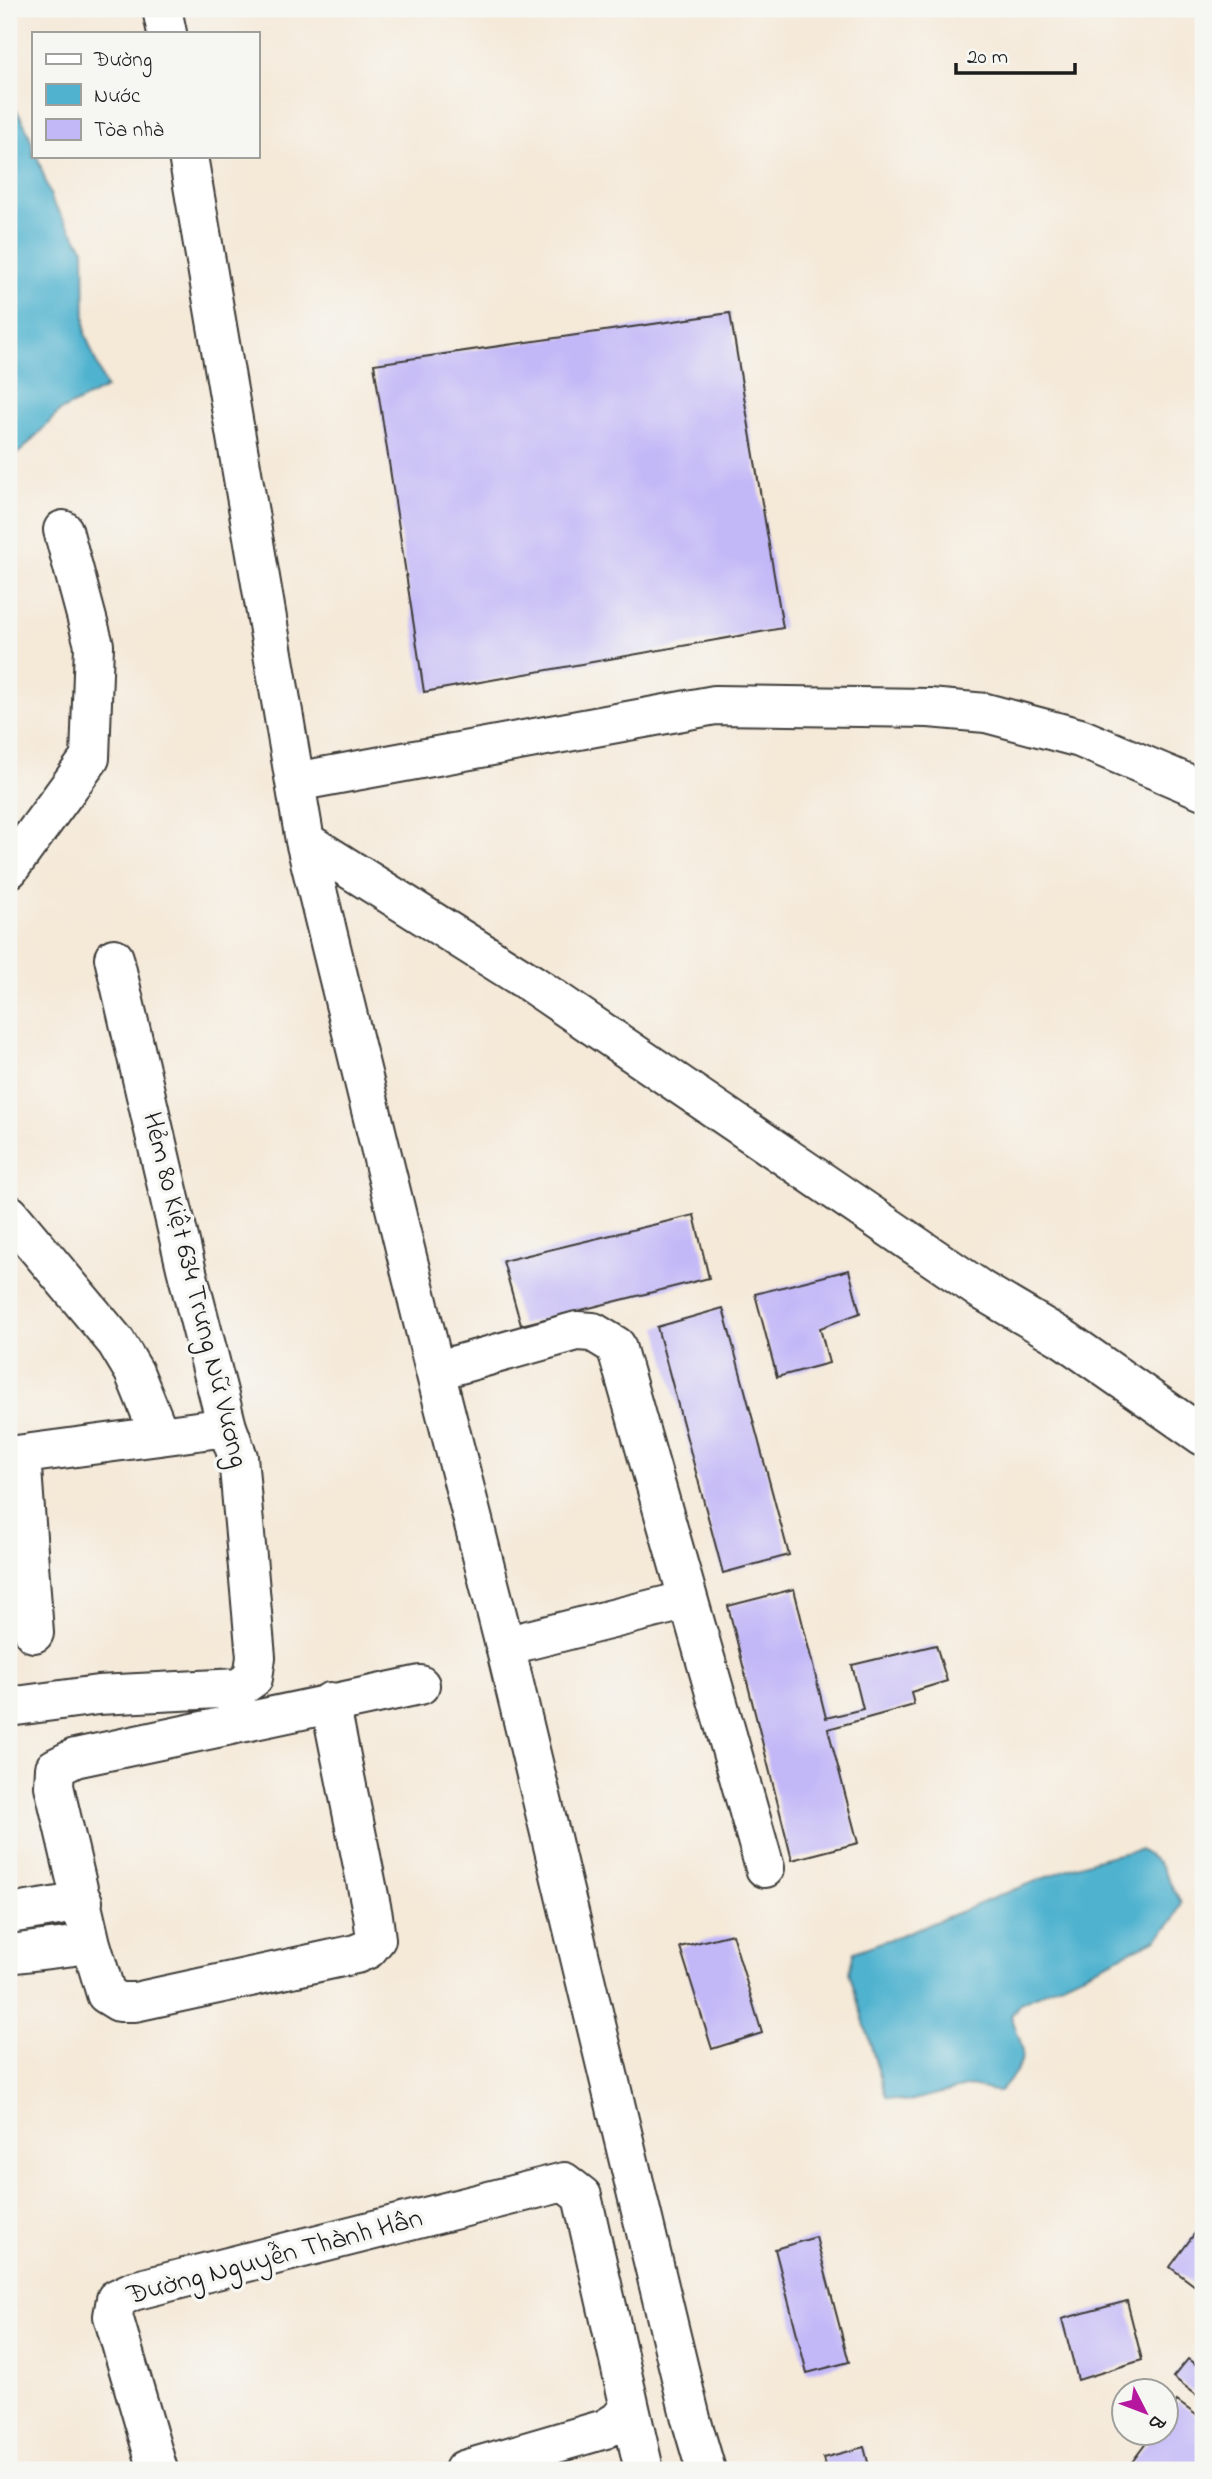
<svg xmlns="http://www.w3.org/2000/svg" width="1212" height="2479" viewBox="0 0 1212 2479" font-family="'Indie Flower',sans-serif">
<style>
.water{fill:#50b2cf;stroke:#366776;stroke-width:2}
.building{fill:#c3b8f7}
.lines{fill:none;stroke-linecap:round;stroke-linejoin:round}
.minor-casing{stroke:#3d3b38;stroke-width:42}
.minor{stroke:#fff;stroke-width:38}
.labels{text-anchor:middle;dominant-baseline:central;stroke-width:7;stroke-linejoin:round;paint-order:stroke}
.street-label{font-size:28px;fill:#1c1c1c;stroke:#f6f6f2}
</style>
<rect width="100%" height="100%" fill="#f6f6f2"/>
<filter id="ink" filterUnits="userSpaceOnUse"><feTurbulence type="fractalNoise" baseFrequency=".0143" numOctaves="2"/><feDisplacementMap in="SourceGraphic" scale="14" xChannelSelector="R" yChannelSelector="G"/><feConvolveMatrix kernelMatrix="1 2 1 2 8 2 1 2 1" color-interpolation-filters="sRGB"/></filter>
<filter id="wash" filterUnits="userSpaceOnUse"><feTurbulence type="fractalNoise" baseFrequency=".00686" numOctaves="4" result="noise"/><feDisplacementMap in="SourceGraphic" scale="28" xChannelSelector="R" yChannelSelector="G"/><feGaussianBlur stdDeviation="1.57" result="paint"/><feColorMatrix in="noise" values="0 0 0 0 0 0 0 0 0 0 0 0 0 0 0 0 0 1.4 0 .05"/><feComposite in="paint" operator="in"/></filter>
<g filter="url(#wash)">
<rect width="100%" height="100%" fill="#f5e9d8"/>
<path class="water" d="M9 98C20 116 33 134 33 156H37L53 203 84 249 85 333 106 388 60 411 22 450 9 459Z
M1140 1850 1158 1862 1181 1902 1174 1920 1157 1939 1020 2003 1011 2016C1027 2056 1028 2060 999 2092L970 2086 905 2102 886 2097 849 1972 854 1952C902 1935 949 1917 996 1897 1042 1879 1091 1857 1140 1850Z"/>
<g id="blocks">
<path class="building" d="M730 313 783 628 424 692 374 364Z
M694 1215 709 1278 521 1325 503 1261Z
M849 1270 860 1313 820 1328 829 1363 777 1377 755 1294Z
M723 1308 789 1555 723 1573 657 1327Z
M794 1589 826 1718 863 1709 852 1665 936 1645 947 1681 911 1692 914 1705 828 1729 858 1843 792 1860 728 1606Z
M732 1934 762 2033 712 2049 680 1947Z
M1203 2222V2292L1170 2267Z
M816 2237 849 2362 807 2373 775 2249Z
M1127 2301 1142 2360 1078 2380 1062 2319Z
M1188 2359 1203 2370V2400L1173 2377Z
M1177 2401 1203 2420V2470H1126L1153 2434H1166V2416Z
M864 2447 870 2470H826L823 2458Z"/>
</g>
</g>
<g filter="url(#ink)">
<use href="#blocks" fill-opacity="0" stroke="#3d3b38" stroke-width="2"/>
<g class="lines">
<g class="minor-casing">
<path id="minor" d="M162 9 167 33
M188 156 305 841 435 1371 505 1646 691 2419 706 2470
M295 782 715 705 929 708 986 713 1080 738 1203 790
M305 841 532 984 981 1290 1064 1339 1203 1436
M9 869 90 758 94 645 63 530
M9 1214 116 1342 134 1372 160 1436
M435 1371 577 1331 593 1332 616 1346 765 1868
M21 1455 34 1633
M9 1456 227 1427
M505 1646 688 1600
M330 1702 373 1916 376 1939 368 1949 356 1954 135 2002H119L106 1994 91 1944 54 1786 55 1768 75 1758 420 1685
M9 1707 98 1695 239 1688 253 1678 256 1657 238 1457 227 1427 186 1268 114 958
M9 1914 83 1902
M9 1954 91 1944
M158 2470 113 2316 116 2299 133 2291 564 2182 582 2196 644 2470
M464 2470 605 2429 618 2421 629 2408"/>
</g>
<use href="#minor" class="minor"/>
</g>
</g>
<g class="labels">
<g class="street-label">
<text transform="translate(194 1290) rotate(76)">Hẻm 80 Kiệt 634 Trưng Nữ Vương</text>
<text transform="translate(275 2258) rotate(-15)">Đường Nguyễn Thành Hân</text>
</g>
</g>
<rect width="1212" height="2479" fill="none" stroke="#f6f6f2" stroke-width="35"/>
<rect x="32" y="32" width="228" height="126" fill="#f6f6f2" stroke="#9f9f9c" stroke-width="2"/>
<rect x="46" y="54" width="35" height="10" fill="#ffffff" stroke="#9f9f9c" stroke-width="2"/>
<text x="94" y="66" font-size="21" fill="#1c1c1c">Đường</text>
<rect x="46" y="84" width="35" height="21" fill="#50b2cf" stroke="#9f9f9c" stroke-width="2"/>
<text x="94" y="102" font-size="21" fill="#1c1c1c">Nước</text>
<rect x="46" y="119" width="35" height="21" fill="#c3b8f7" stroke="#9f9f9c" stroke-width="2"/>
<text x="94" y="136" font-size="21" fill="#1c1c1c">Tòa nhà</text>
<g transform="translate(1145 2412) rotate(132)"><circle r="33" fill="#f6f6f2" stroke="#9f9f9c" stroke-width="2"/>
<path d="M0-5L12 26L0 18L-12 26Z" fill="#b5179e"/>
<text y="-10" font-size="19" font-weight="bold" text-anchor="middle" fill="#1c1c1c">B</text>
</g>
<path d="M956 63v10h119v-10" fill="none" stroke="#1c1c1c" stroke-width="3.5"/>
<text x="967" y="63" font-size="21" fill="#1c1c1c" stroke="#f6f6f2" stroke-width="5" paint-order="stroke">20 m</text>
</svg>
